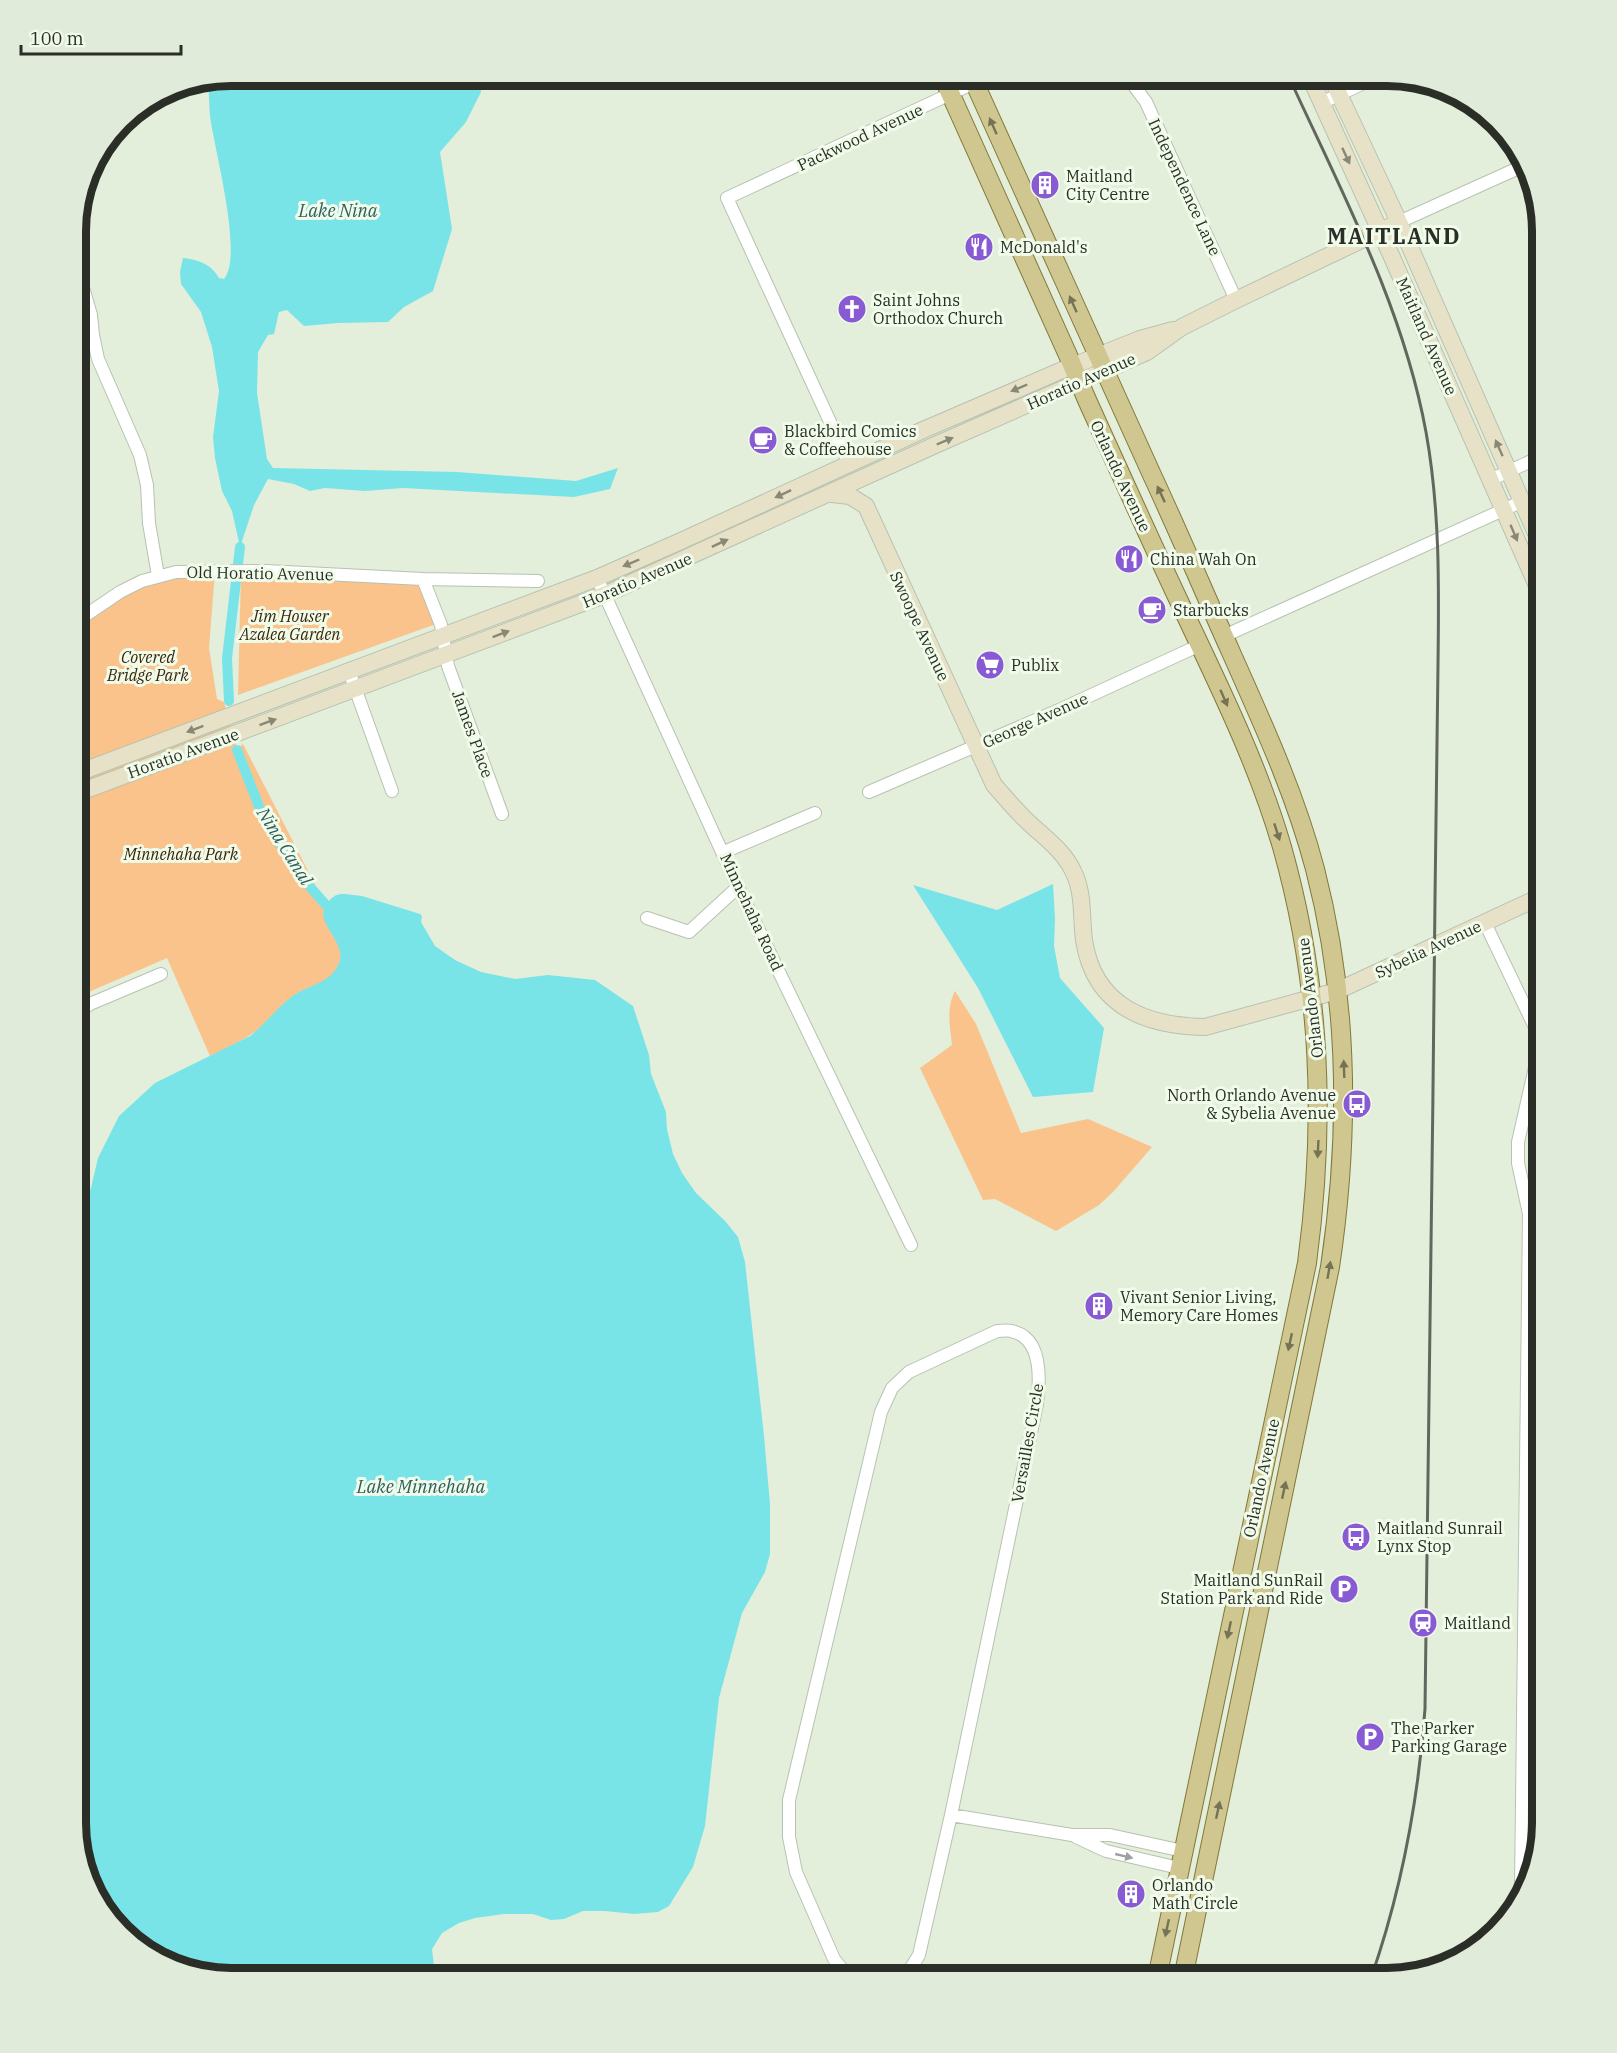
<svg xmlns="http://www.w3.org/2000/svg" width="1617" height="2053" viewBox="0 0 1617 2053" font-family="'IBM Plex Serif',serif">
<style>
.green{fill:#f9c38b}
.water{fill:#79e4e8}
.lines{fill:none;stroke-linecap:round;stroke-linejoin:round}
.canal{stroke:#79e4e8;stroke-width:10}
.street-casing{stroke:#b8c2b1;stroke-width:14}
.secondary-casing{stroke:#b8c2b1;stroke-width:18}
.primary-casing{stroke:#81783a;stroke-width:20}
.street{stroke:#fff;stroke-width:12}
.secondary{stroke:#e7e2c7;stroke-width:16}
.primary{stroke:#d0c68f;stroke-width:18}
.rail{stroke:#61675c;stroke-width:3}
.oneway{fill:#757256}
.oneway2{fill:#887}
.oneway3{fill:#9fa19e}
.labels{text-anchor:middle;dominant-baseline:central;stroke-width:6;stroke-linejoin:round;paint-order:stroke}
.street-label{font-size:16px;fill:#2a2e27;stroke:#f0fbe9}
.poi-label{font-size:16px;fill:#2a2e27;stroke:#f0fbe9;text-anchor:start}
.park-label{font-size:16px;font-style:italic;fill:#3b250a;stroke:#f0fbe9}
.water-label{font-size:18px;font-style:italic;fill:#2e5e60;stroke:#f0fbe9}
.district-label{font-size:22px;font-weight:bold;letter-spacing:1.5px;fill:#2a2e27;stroke:#f0fbe9}
.rim{fill:none;stroke:#2a2e27;stroke-width:8}
</style>
<rect width="100%" height="100%" fill="#e3eedb"/>
<path class="green" d="M215 571 209 648 217 699 224 702 237 749 243 744 325 904C318 928 341 933 341 954 341 961 337 970 332 975 323 985 306 987 296 994 283 1003 274 1016 262 1026 247 1039 228 1047 210 1056L167 958 75 998V625L142 581Z
M241 573 419 583 436 624 238 695Z
M955 991 976 1024 1021 1133 1088 1119 1152 1147 1113 1192 1099 1205 1056 1231 995 1199 983 1200 920 1068 952 1045C950 1026 946 1008 955 991Z"/>
<path class="water" d="M230 75H479L481 92 466 122 440 152 452 229 433 291 404 307 388 322 338 323 304 326 287 310 279 312 274 334 268 335 258 352 257 393 267 459 273 468 457 472 576 481 618 468 610 489 574 497 403 488 365 491 325 488 310 491 294 484 268 479 254 505 240 547 232 511 222 491 215 458 213 437 219 391 212 347 201 312 181 284 180 272 183 258C199 260 211 264 219 278L224 279C244 256 214 148 210 116 209 104 209 92 208 79Z
M1053 884 1055 919 1054 946 1060 978 1104 1028 1093 1092 1033 1097 978 988 913 885 997 910Z
M345 894 362 896 420 914 422 916 421 922 435 946 455 960 481 972 515 979 548 975 595 980 633 1006 649 1055 651 1074 666 1112 667 1129 673 1154 682 1173 696 1193 725 1221 738 1237 745 1262 764 1436 770 1504V1554L765 1572 742 1613 719 1698 705 1826 693 1867 669 1906 658 1912 634 1914 605 1911H583L564 1919 551 1920 533 1914H504L475 1918 459 1923 442 1933 432 1949 434 1966 433 1978H230L153 1957 101 1909 75 1823V1223L91 1188 98 1158 119 1116 155 1083 250 1036C267 1023 280 1003 299 992 314 984 332 981 339 963 348 940 309 921 329 901 334 895 337 894 345 894Z"/>
<g class="lines">
<path class="canal" d="M229 701 227 658 240 547
M237 750 262 814 297 872 325 904"/>
<g class="street-casing">
<path id="street" d="M1130 75 1135 87 1146 102 1236 300
M1321 103 1381 75
M1399 222 1523 166
M75 272 84 291 91 315 93 335 98 359 140 455 147 485 149 523 158 576
M849 463 727 198 991 75
M1490 480 1542 456
M597 578 738 887 911 1245
M423 579 441 625 448 666 502 814
M75 602 86 615
M75 625 86 615 120 592 142 581 176 572 266 571 423 579 538 581
M1224 636 1523 501
M349 671 392 791
M869 792 1059 710 1200 645
M724 852 815 813
M647 918 689 932 738 887
M1485 923 1542 1042
M75 1014 90 1004 161 974
M1526 1554 1542 1552
M951 1815 1072 1835H1110L1183 1851
M1076 1837 1106 1851 1179 1868
M1521 1886 1529 1214 1518 1163V1142L1541 1041
M851 1978 846 1974 834 1959 796 1872 789 1837V1800L881 1412 892 1388 909 1372 997 1331C1001 1331 1007 1330 1011 1331 1043 1337 1040 1381 1037 1404L951 1815 919 1955 909 1971 901 1978"/>
</g>
<g class="secondary-casing">
<path id="secondary" d="M1309 75 1391 255 1542 597
M1330 75 1399 222 1542 547
M832 494 850 496 866 506 994 785C1003 795 1012 806 1022 816 1040 835 1063 848 1074 873 1084 894 1081 918 1084 940 1094 1006 1145 1026 1205 1027L1337 991 1542 896
M75 774 597 578 681 541 923 430 1060 371 1140 339 1173 330
M75 794 604 595 933 446 1147 352 1182 327 1236 300 1399 222"/>
</g>
<g class="primary-casing">
<path id="primary" d="M942 75 1067 353 1087 400C1117 466 1147 533 1178 599 1216 680 1257 761 1282 847 1321 985 1326 1121 1307 1263L1157 1978
M971 75C1032 208 1091 342 1152 475 1179 533 1204 592 1230 650 1262 722 1295 793 1315 869 1349 1000 1350 1134 1330 1267L1183 1978"/>
</g>
<use href="#street" class="street"/>
<use href="#secondary" class="secondary"/>
<use href="#primary" class="primary"/>
<path class="rail" d="M1288 75C1341 191 1403 306 1426 432 1440 509 1439 588 1438 665 1437 743 1436 821 1435 899 1432 1169 1430 1439 1425 1709 1418 1803 1402 1889 1371 1978"/>
</g>
<defs><path id="oneway-solid" d="M-6-.8H1V-3.2L6.5 0L1 3.2V.8H-6Z" transform="scale(1.5)"/></defs>
<g class="oneway">
<use href="#oneway-solid" transform="translate(993 126) rotate(-114)"/>
<use href="#oneway-solid" transform="translate(1073 304) rotate(-114)"/>
<use href="#oneway-solid" transform="translate(1161 494) rotate(-115)"/>
<use href="#oneway-solid" transform="translate(1224 698) rotate(66)"/>
<use href="#oneway-solid" transform="translate(1277 832) rotate(72)"/>
<use href="#oneway-solid" transform="translate(1344 1069) rotate(-92)"/>
<use href="#oneway-solid" transform="translate(1318 1149) rotate(93)"/>
<use href="#oneway-solid" transform="translate(1329 1270) rotate(-80)"/>
<use href="#oneway-solid" transform="translate(1290 1342) rotate(102)"/>
<use href="#oneway-solid" transform="translate(1284 1490) rotate(-78)"/>
<use href="#oneway-solid" transform="translate(1229 1630) rotate(102)"/>
<use href="#oneway-solid" transform="translate(1218 1810) rotate(-78)"/>
<use href="#oneway-solid" transform="translate(1167 1928) rotate(102)"/>
</g>
<g class="oneway2">
<use href="#oneway-solid" transform="translate(1346 156) rotate(65)"/>
<use href="#oneway-solid" transform="translate(1019 388) rotate(157)"/>
<use href="#oneway-solid" transform="translate(945 441) rotate(-23)"/>
<use href="#oneway-solid" transform="translate(1499 448) rotate(-114)"/>
<use href="#oneway-solid" transform="translate(783 494) rotate(155)"/>
<use href="#oneway-solid" transform="translate(1514 533) rotate(67)"/>
<use href="#oneway-solid" transform="translate(720 543) rotate(-25)"/>
<use href="#oneway-solid" transform="translate(631 563) rotate(157)"/>
<use href="#oneway-solid" transform="translate(501 634) rotate(-21)"/>
<use href="#oneway-solid" transform="translate(268 722) rotate(-20)"/>
<use href="#oneway-solid" transform="translate(195 729) rotate(159)"/>
</g>
<use class="oneway3" href="#oneway-solid" transform="translate(1124 1856) rotate(13)"/>
<defs>
<g id="building-disc" transform="scale(1.5)"><circle r="9.5" fill="#885ad4" stroke="#f0fbe9"/><path d="M-4-6H4V6H1V3H-1V6H-4ZM-2.5-4.3h1.7v1.8h-1.7ZM.8-4.3h1.7v1.8H.8ZM-2.5-1h1.7V.8h-1.7ZM.8-1h1.7V.8H.8Z" fill="#fff"/></g>
<g id="restaurant-disc" transform="scale(1.5)"><circle r="9.5" fill="#885ad4" stroke="#f0fbe9"/><path d="M-5-6h1v4h1v-4h1v4h1v-4h1v5L-1.5 .5V6h-2V.5L-5-1ZM5-6V6H3V1.5H1.5Q1.5-4 5-6Z" fill="#fff"/></g>
<g id="church-disc" transform="scale(1.5)"><circle r="9.5" fill="#885ad4" stroke="#f0fbe9"/><path d="M-1.2-6h2.4v3.5h3.3v2.4h-3.3V6h-2.4V-.1h-3.3v-2.4h3.3Z" fill="#fff"/></g>
<g id="cafe-disc" transform="scale(1.5)"><circle r="9.5" fill="#885ad4" stroke="#f0fbe9"/><path d="M-5.5-4.5H6V0H3Q3 3.5 0 3.5H-2.5Q-5.5 3.5-5.5 0ZM3-3.2v2h1.7v-2ZM-6 4.5H4V6H-6Z" fill="#fff"/></g>
<g id="supermarket-disc" transform="scale(1.5)"><circle r="9.5" fill="#885ad4" stroke="#f0fbe9"/><path d="M-6-5.5h2.5l.6 2H6L4.5 2H-2.5L-4.4-4H-6ZM-1.5 3.2a1.3 1.3 0 1 0 .1 0ZM3 3.2a1.3 1.3 0 1 0 .1 0Z" fill="#fff"/></g>
<g id="bus-disc" transform="scale(1.5)"><circle r="9.5" fill="#885ad4" stroke="#f0fbe9"/><path d="M-5-6H5V4H4V6H2V4H-2V6H-4V4H-5ZM-3.5-4V0h7V-4ZM-3.5 1.2v1.5H-2V1.2ZM2 1.2v1.5H3.5V1.2Z" fill="#fff"/></g>
<g id="parking-disc" transform="scale(1.5)"><circle r="9.5" fill="#885ad4" stroke="#f0fbe9"/><path d="M-3.5-5.5H1a3.5 3.5 0 0 1 0 7H-1V5.5H-3.5ZM-1-3.4V-.6H.8a1.4 1.4 0 0 0 0-2.8Z" fill="#fff"/></g>
<g id="station-disc" transform="scale(1.5)"><circle r="9.5" fill="#885ad4" stroke="#f0fbe9"/><path d="M-3-6H3Q5-6 5-4V2Q5 4 3 4L4.5 6H3L1.5 4h-3L-3 6H-4.5L-3 4Q-5 4-5 2V-4Q-5-6-3-6ZM-3.5-4v3h7v-3ZM-3.5 1v1.5H-2V1ZM2 1v1.5H3.5V1Z" fill="#fff"/></g>
</defs>
<g fill-rule="evenodd">
<use href="#building-disc" x="1045" y="185"/>
<use href="#restaurant-disc" x="979" y="247"/>
<use href="#church-disc" x="852" y="309"/>
<use href="#cafe-disc" x="763" y="440"/>
<use href="#restaurant-disc" x="1129" y="559"/>
<use href="#cafe-disc" x="1152" y="610"/>
<use href="#supermarket-disc" x="990" y="665"/>
<use href="#bus-disc" x="1357" y="1104"/>
<use href="#building-disc" x="1099" y="1306"/>
<use href="#bus-disc" x="1356" y="1537"/>
<use href="#parking-disc" x="1344" y="1589"/>
<use href="#station-disc" x="1423" y="1623"/>
<use href="#parking-disc" x="1370" y="1737"/>
<use href="#building-disc" x="1131" y="1894"/>
</g>
<g class="labels">
<g class="street-label">
<text transform="translate(860 137) rotate(-25)">Packwood Avenue</text>
<text transform="translate(1185 187) rotate(65)">Independence Lane</text>
<text transform="translate(1427 336) rotate(66)">Maitland Avenue</text>
<text transform="translate(1081 381) rotate(-24)">Horatio Avenue</text>
<text transform="translate(1121 476) rotate(65)">Orlando Avenue</text>
<text transform="translate(260 573) rotate(1)">Old Horatio Avenue</text>
<text transform="translate(637 580) rotate(-23)">Horatio Avenue</text>
<text transform="translate(920 626) rotate(65)">Swoope Avenue</text>
<text transform="translate(1035 720) rotate(-24)">George Avenue</text>
<text transform="translate(473 734) rotate(70)">James Place</text>
<text transform="translate(183 753) rotate(-20)">Horatio Avenue</text>
<text transform="translate(752 912) rotate(65)">Minnehaha Road</text>
<text transform="translate(1428 949) rotate(-25)">Sybelia Avenue</text>
<text transform="translate(1310 998) rotate(-97)">Orlando Avenue</text>
<text transform="translate(1027 1443) rotate(-80)">Versailles Circle</text>
<text transform="translate(1261 1478) rotate(-78)">Orlando Avenue</text>
</g>
<g class="poi-label">
<text x="1066" y="176">Maitland<tspan x="1066" dy="18">City Centre</tspan></text>
<text x="1000" y="247">McDonald's</text>
<text x="873" y="300">Saint Johns<tspan x="873" dy="18">Orthodox Church</tspan></text>
<text x="784" y="431">Blackbird Comics<tspan x="784" dy="18">&amp; Coffeehouse</tspan></text>
<text x="1150" y="559">China Wah On</text>
<text x="1173" y="610">Starbucks</text>
<text x="1011" y="665">Publix</text>
<text x="1336" y="1095" text-anchor="end">North Orlando Avenue<tspan x="1336" dy="18">&amp; Sybelia Avenue</tspan></text>
<text x="1120" y="1297">Vivant Senior Living,<tspan x="1120" dy="18">Memory Care Homes</tspan></text>
<text x="1377" y="1528">Maitland Sunrail<tspan x="1377" dy="18">Lynx Stop</tspan></text>
<text x="1323" y="1580" text-anchor="end">Maitland SunRail<tspan x="1323" dy="18">Station Park and Ride</tspan></text>
<text x="1444" y="1623">Maitland</text>
<text x="1391" y="1728">The Parker<tspan x="1391" dy="18">Parking Garage</tspan></text>
<text x="1152" y="1885">Orlando<tspan x="1152" dy="18">Math Circle</tspan></text>
</g>
<g class="park-label">
<text x="290" y="616">Jim Houser<tspan x="290" dy="18">Azalea Garden</tspan></text>
<text x="148" y="657">Covered<tspan x="148" dy="18">Bridge Park</tspan></text>
<text x="181" y="854">Minnehaha Park</text>
</g>
<g class="water-label">
<text x="338" y="210">Lake Nina</text>
<text transform="translate(285 846) rotate(58)">Nina Canal</text>
<text x="421" y="1486">Lake Minnehaha</text>
</g>
<g class="district-label">
<text x="1394" y="235">MAITLAND</text>
</g>
</g>
<path d="M0 0H1617V2053H0ZM231 86H1387A145 145 0 0 1 1532 231V1823A145 145 0 0 1 1387 1968H231A145 145 0 0 1 86 1823V231A145 145 0 0 1 231 86Z" fill="#e0ebd9" fill-rule="evenodd"/>
<path class="rim" d="M231 86H1387A145 145 0 0 1 1532 231V1823A145 145 0 0 1 1387 1968H231A145 145 0 0 1 86 1823V231A145 145 0 0 1 231 86Z"/>
<path d="M21 45v9h160v-9" fill="none" stroke="#2a2e27" stroke-width="3"/>
<text x="30" y="45" font-size="18" fill="#2a2e27" stroke="#f0fbe9" stroke-width="4.5" paint-order="stroke">100 m</text>
</svg>
